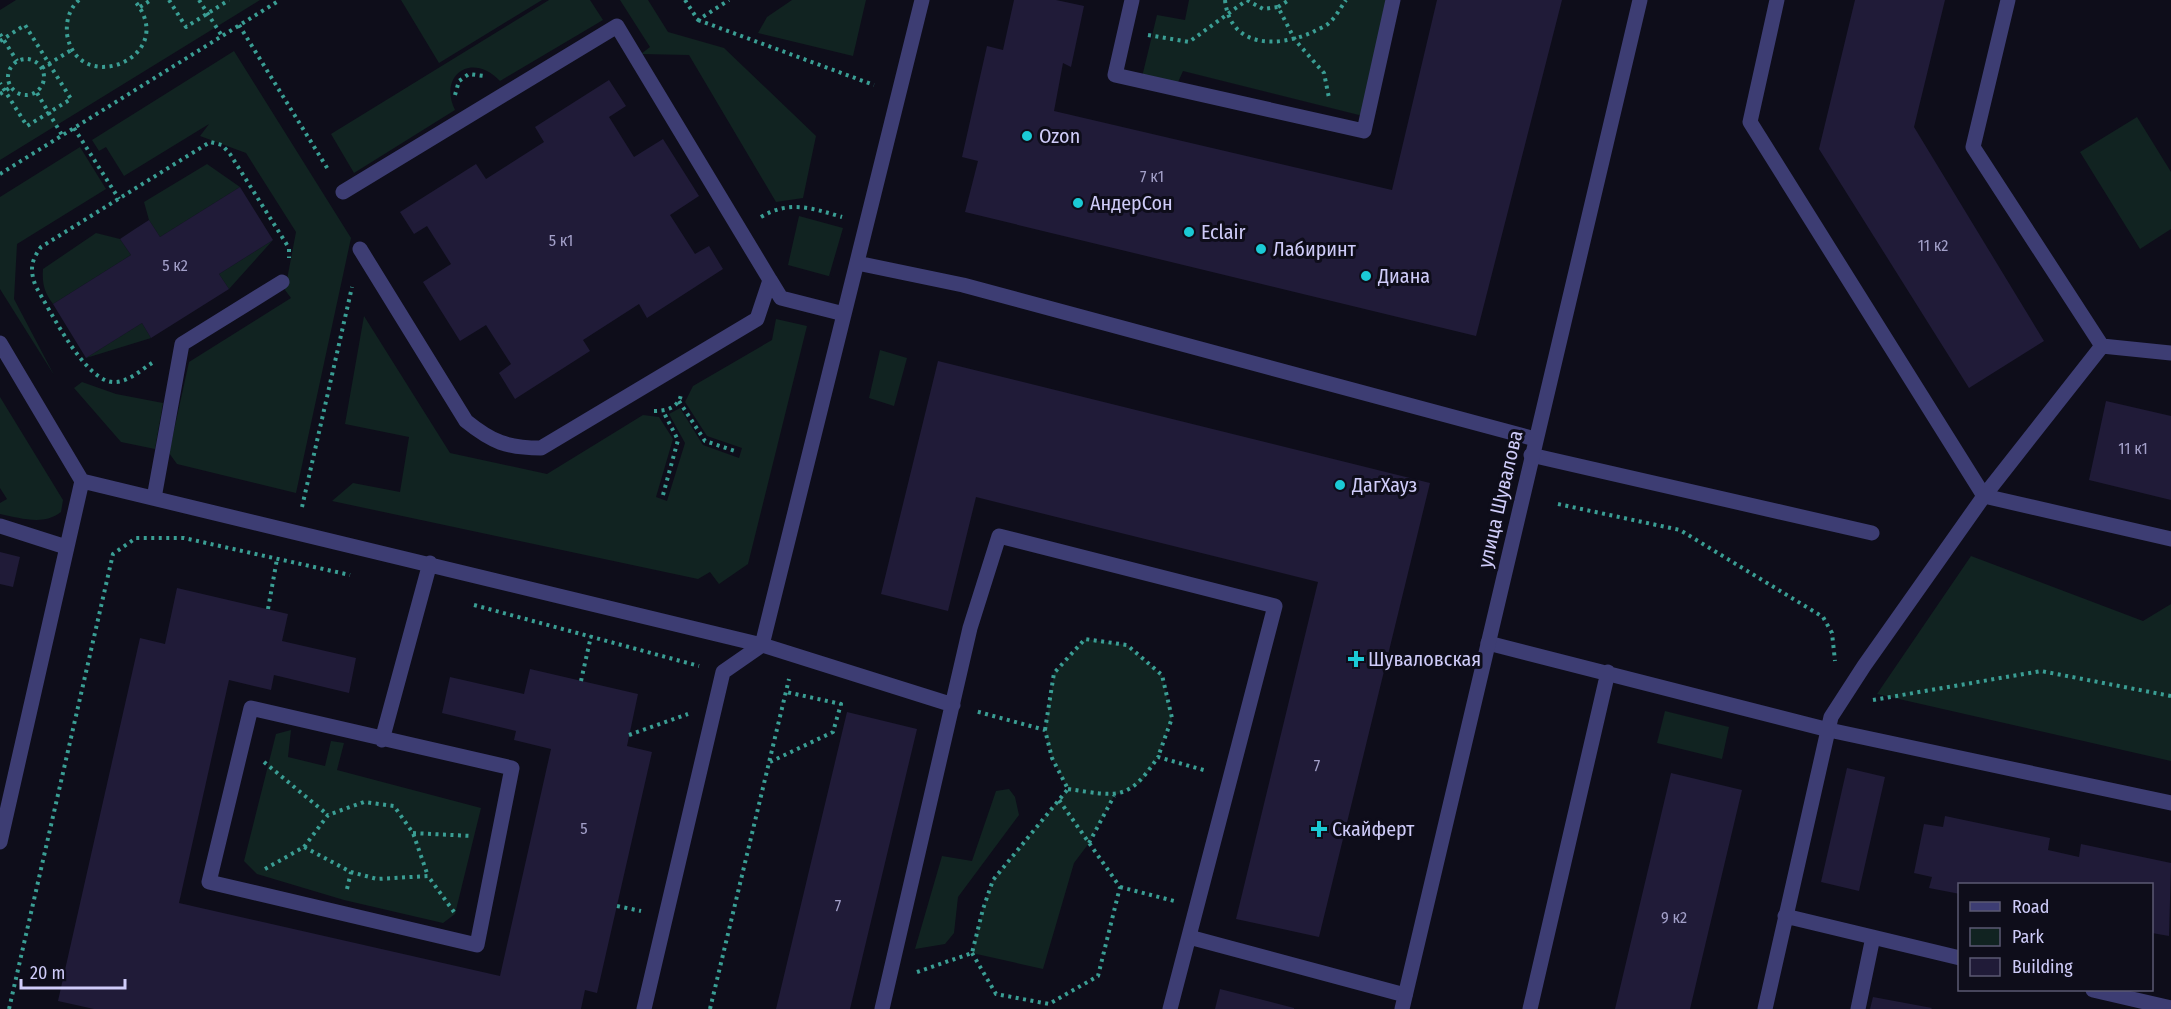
<svg xmlns="http://www.w3.org/2000/svg" width="2171" height="1009" viewBox="0 0 2171 1009" font-family="'Fira Sans Condensed',sans-serif">
<style>
.green{fill:#112321}
.building{fill:#201b38}
.lines{fill:none;stroke-linecap:round;stroke-linejoin:round}
.path{stroke:#3a9e94;stroke-width:4;stroke-dasharray:3 4.5;stroke-linecap:butt}
.service{stroke:#3d3d73;stroke-width:15}
.minor{stroke:#3d3d73;stroke-width:15}
.poi-dot{fill:#1bcad5;stroke:#0e0d1a;stroke-width:2}
.labels{text-anchor:middle;dominant-baseline:central;stroke-width:6;stroke-linejoin:round;paint-order:stroke}
.number-label{font-size:16px;fill:#a3a0c9}
.poi-label{font-size:20px;fill:#cfccf9;stroke:#0e0d1a;text-anchor:start}
.street-label{font-size:20px;fill:#cfccf9;stroke:#0e0d1a}
</style>
<rect width="100%" height="100%" fill="#0e0d1a"/>
<path class="green" d="M16 0H260L0 160V10Z
M401 0H542L439 63Z
M549 0H590L603 20 500 81C472 51 438 75 455 110L354 173 331 134Z
M620 0H648L668 32 724 48 816 136 803 198 776 202 689 55 641 54 650 47Z
M792 0H866L853 56 758 33 767 17Z
M1189 0H1393L1367 117 1183 71 1175 89 1141 81 1157 15 1185 20Z
M234 51 351 238 296 493 177 464 169 453 189 362 291 298 285 290 296 232 246 153 200 136 209 124 124 176 106 147 99 151 92 140Z
M2137 117 2171 172V229L2140 249 2080 152Z
M80 147 106 189 17 244 14 299 54 375 0 289V197Z
M207 164 240 187 160 237 149 220 144 202Z
M799 216 843 228 829 276 832 277 788 265Z
M96 233 120 239 131 255 53 304C44 292 42 283 43 269Z
M273 240 229 289 219 274Z
M364 316 450 453 547 474 643 415 659 417 673 439 656 497 667 501 685 443 669 414 680 408 703 445 739 458 742 448 707 436 685 402 693 386 772 340 776 319 807 326 748 564 719 584 710 572 698 579 332 501 353 483 400 492 409 437 345 424Z
M142 323 151 338 86 358Z
M880 350 907 358 894 406 869 398Z
M82 382 116 394 163 403 155 449 121 442 74 388Z
M0 397 63 500 61 512C43 526 21 518 0 514V503L7 499 0 488Z
M1971 556 2143 621 2171 604V761L1877 694Z
M1085 639 1127 645 1162 675 1172 718 1158 757 1141 783 1114 796 1089 843 1074 863 1043 969 972 953 983 909 993 880 1068 789 1052 758 1045 730 1054 673Z
M1665 711 1729 727 1722 759 1657 743Z
M291 730 288 757 325 766 331 741 344 743 337 770 481 808 455 914 443 923 344 900 257 874 244 861 276 734Z
M1009 789 1015 797 1019 815 958 897 954 933 945 944 915 949 942 856 972 861 996 791Z"/>
<path class="building" d="M1014 0H1056L1084 6 1071 67 1063 63 1054 111 1392 190 1437 0H1562L1476 336 965 212 978 161 962 157 987 46 1003 50Z
M1855 0H1945L1914 127 2044 341 1969 388 1819 149Z
M609 80 626 106 609 117 634 157 663 139 699 196 670 215 695 254 709 246 723 269 647 318 639 304 583 340 590 351 515 399 499 373 511 364 486 325 460 341 423 282 451 264 427 226 414 234 400 212 476 164 486 179 544 142 535 127Z
M240 187 273 240 219 274 229 289 151 338 142 323 86 358 53 304 131 255 120 239 135 229 149 220 160 237Z
M938 361 1430 483 1319 937 1236 919 1318 582 976 497 948 611 881 594Z
M2106 401 2171 416V500L2089 480Z
M0 552 20 557 13 587 0 584Z
M177 588 288 614 282 641 356 658 349 693 274 675 271 690 229 680 179 903 500 976 551 749 514 740 516 731 442 713 450 677 524 694 530 669 638 694 627 746 652 752 597 993 585 990 581 1009H94L58 1001 140 638 165 644Z
M847 712 917 729 850 1009H776Z
M1847 768 1885 777 1859 891 1821 882Z
M1671 773 1742 790 1690 1009H1615Z
M1945 816 2050 838 2048 850 2079 857 2081 844 2171 863 2169 936 2152 933V884H1960V894L1929 888 1932 877 1914 873 1924 824 1943 827Z
M1220 989 1294 1008V1009H1215Z
M1873 997 1932 1008 1931 1009H1870Z"/>
<g class="lines">
<path class="path" d="M79 0C69 9 66 21 67 34 77 99 182 57 134 0
M169 0 186 27 229 0
M199 0 222 36
M685 0 698 20 729 0
M1225 0C1230 48 1277 48 1313 32 1318 29 1325 27 1329 23 1336 17 1341 7 1346 0
M1247 0 1263 9 1278 7 1295 40 1324 73 1329 98
M140 7 151 0
M1278 7 1289 0
M698 20 874 85
M239 25 329 171
M0 34 17 61
M1148 35 1189 42 1247 0
M0 41 25 25 71 99 27 126 0 83
M8 77a18 18 0 1 1 36 0a18 18 0 1 1-36 0Z
M42 68 73 49
M37 93 62 135
M0 94 11 87
M455 95 459 81 469 74 484 76
M74 128 119 199
M0 174 280 0
M761 217C789 200 812 208 842 217
M152 363C141 370 128 382 115 382 86 384 50 310 36 287 30 271 30 262 41 247L210 142 222 145 230 154 289 248V258
M679 401 705 441 738 452
M654 411C666 411 678 408 681 395
M663 495 678 440 663 411
M1558 504 1680 530 1823 617 1832 633 1835 661
M302 507 352 287
M474 605 699 666
M268 609 277 559
M581 681 591 636
M1873 700 2041 671 2171 696
M1045 730 1054 673 1085 639 1127 645 1162 675 1172 718 1158 757
M629 735 688 714
M264 762 328 815
M770 762 833 732 841 704 786 692
M1068 789C1118 796 1128 802 1158 757L1207 771
M413 833 472 836
M1089 843 1114 796
M304 847 328 815 364 802 394 806 413 833 428 876
M265 869 304 847 351 872 377 879 428 876 454 912
M1120 887 1174 901
M347 889 351 872
M617 906 641 911
M972 953 996 994 1049 1004 1098 976 1120 887 1059 800
M917 972 972 953 983 909 993 880 1068 789 1052 758 1045 730 975 711
M9 1009 113 554 136 538H184L350 575
M710 1009 789 679"/>
<path class="service" d="M1132 0 1115 75 1364 131 1393 0
M1777 0 1750 122 1984 496 2171 539
M2008 0 1973 147 2102 346 2171 353
M343 192 617 26 770 280 757 319 541 448C507 448 492 442 466 421L360 249
M857 263 963 285 1535 439
M770 280 781 298 844 314
M0 343 82 481 0 842
M1531 455 1872 533
M82 481 762 645 953 705
M154 498 182 344 282 282
M0 526 66 547
M1488 643 1829 730 2171 803
M251 708 512 768 477 945 209 882Z
M382 740 430 563
M1785 916 1960 958
M1189 937 1405 995
M2093 990 2171 1008
M644 1009 723 672 762 645 922 0
M882 1009 970 628 999 536 1275 606 1170 1009
M1530 1009 1608 672
M1765 1009 1831 717 1864 666 1984 496 2102 346
M1858 1009 1873 937"/>
<path class="minor" d="M1402 1009 1640 0"/>
</g>
<g class="poi-dot">
<circle cx="1027" cy="136" r="6"/>
<circle cx="1078" cy="203" r="6"/>
<circle cx="1189" cy="232" r="6"/>
<circle cx="1261" cy="249" r="6"/>
<circle cx="1366" cy="276" r="6"/>
<circle cx="1340" cy="485" r="6"/>
<path d="M1353 650h6v6h6v6h-6v6h-6v-6h-6v-6h6z"/>
<path d="M1316 820h6v6h6v6h-6v6h-6v-6h-6v-6h6z"/>
</g>
<g class="labels">
<g class="number-label">
<text x="1152" y="176">7 к1</text>
<text x="561" y="240">5 к1</text>
<text x="1933" y="245">11 к2</text>
<text x="175" y="265">5 к2</text>
<text x="2133" y="448">11 к1</text>
<text x="1317" y="765">7</text>
<text x="584" y="828">5</text>
<text x="838" y="905">7</text>
<text x="1674" y="917">9 к2</text>
</g>
<g class="poi-label">
<text x="1039" y="136">Ozon</text>
<text x="1090" y="203">АндерСон</text>
<text x="1201" y="232">Eclair</text>
<text x="1273" y="249">Лабиринт</text>
<text x="1378" y="276">Диана</text>
<text x="1352" y="485">ДагХауз</text>
<text x="1368" y="659">Шуваловская</text>
<text x="1332" y="829">Скайферт</text>
</g>
<g class="street-label">
<text transform="translate(1500 499) rotate(-77)">улица Шувалова</text>
</g>
</g>
<rect x="1958" y="883" width="195" height="108" fill="#0e0d1a" stroke="#5b5973" stroke-width="1.5"/>
<rect x="1970" y="902" width="30" height="9" fill="#3d3d73" stroke="#5b5973" stroke-width="1.5"/>
<text x="2012" y="913" font-size="18" fill="#cfccf9">Road</text>
<rect x="1970" y="928" width="30" height="18" fill="#112321" stroke="#5b5973" stroke-width="1.5"/>
<text x="2012" y="943" font-size="18" fill="#cfccf9">Park</text>
<rect x="1970" y="958" width="30" height="18" fill="#201b38" stroke="#5b5973" stroke-width="1.5"/>
<text x="2012" y="973" font-size="18" fill="#cfccf9">Building</text>
<path d="M21 979v9h104v-9" fill="none" stroke="#cfccf9" stroke-width="3"/>
<text x="30" y="979" font-size="18" fill="#cfccf9" stroke="#0e0d1a" stroke-width="4.5" paint-order="stroke">20 m</text>
</svg>
